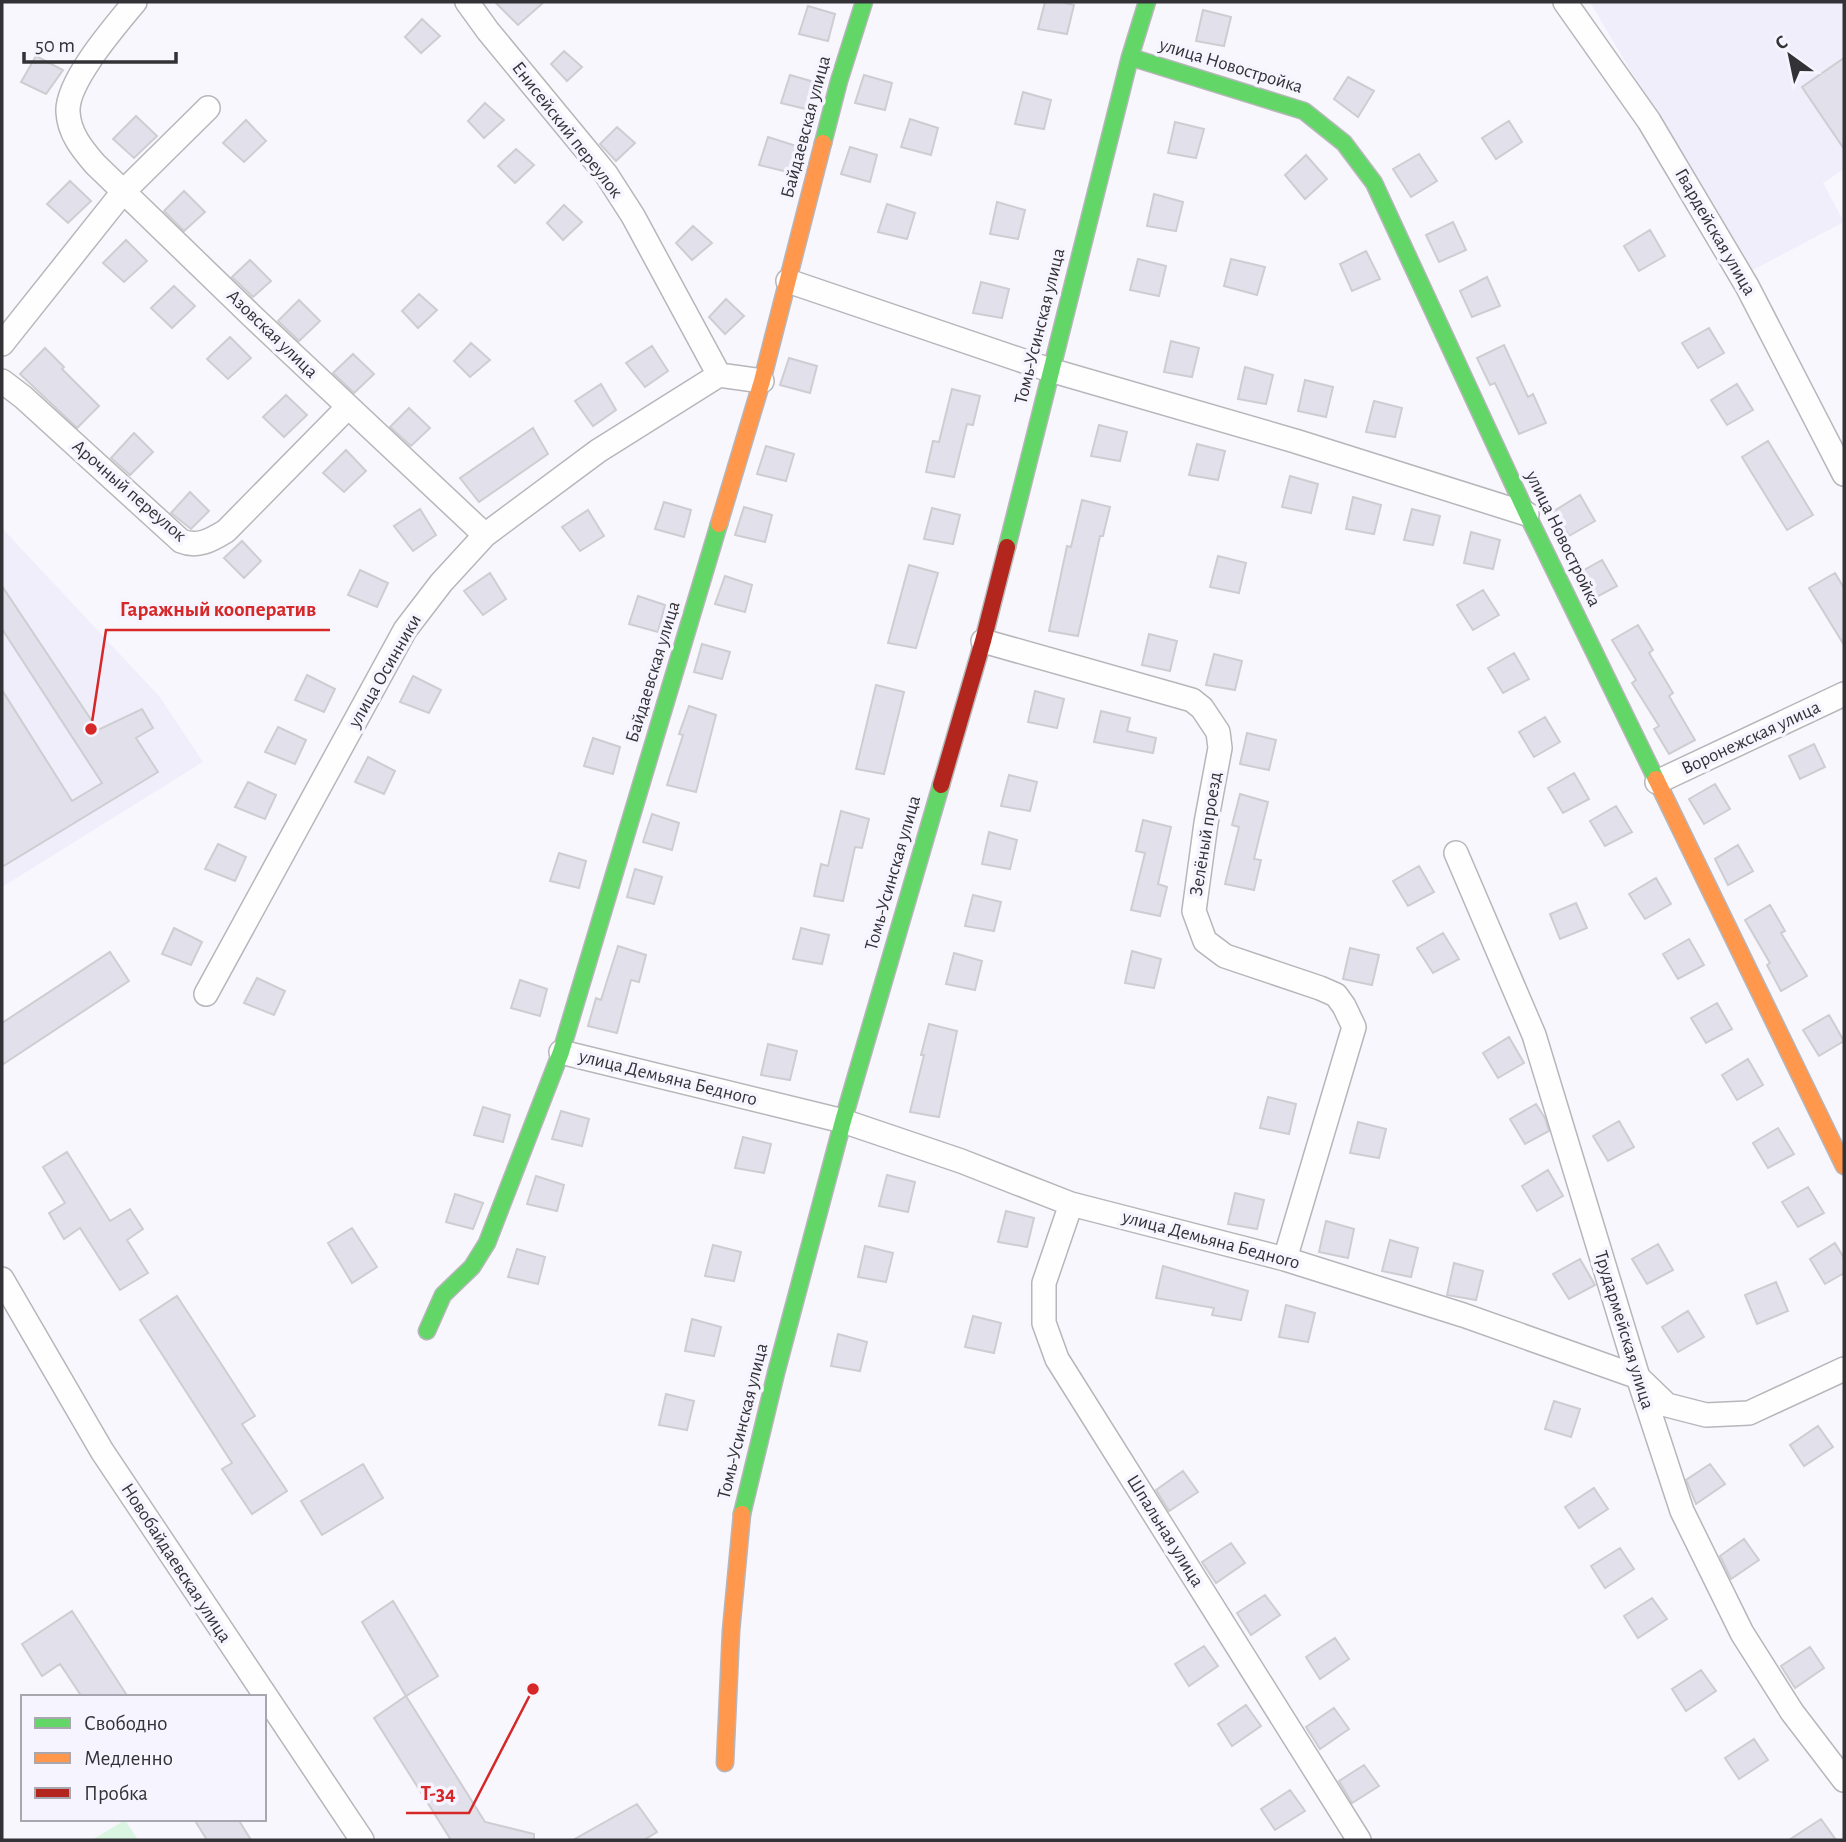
<svg xmlns="http://www.w3.org/2000/svg" width="1846" height="1842" viewBox="0 0 1846 1842" font-family="'Alegreya Sans',sans-serif">
<style>
.built{fill:#f1eefc}
.green{fill:#daf5e2}
.building{fill:#e2e0ea;stroke:#cecdd2;stroke-width:2}
.lines{fill:none;stroke-linecap:round;stroke-linejoin:round}
.street-casing{stroke:#b7b6ba;stroke-width:26}
.fast-casing{stroke:#b7b6ba;stroke-width:19}
.slow-casing{stroke:#b7b6ba;stroke-width:19}
.jam-casing{stroke:#b7b6ba;stroke-width:19}
.street{stroke:#fefeff;stroke-width:23}
.fast{stroke:#63d668;stroke-width:16}
.slow{stroke:#ff974d;stroke-width:16}
.jam{stroke:#b3261e;stroke-width:16}
.labels{text-anchor:middle;dominant-baseline:central;stroke-width:7;stroke-linejoin:round;paint-order:stroke}
.street-label{font-size:19px;fill:#333337;stroke:#f6f5ff}
.leader{fill:none;stroke:#d62828;stroke-width:2.5}
.callout-dot{fill:#d62828;stroke:#f6f5ff;stroke-width:2.5}
.callout-label{font-size:21px;text-anchor:middle;font-weight:bold;fill:#d62828;stroke:#f6f5ff;stroke-width:7;stroke-linejoin:round;paint-order:stroke}
</style>
<rect width="100%" height="100%" fill="#f8f7fd"/>
<path class="built" d="M1590 2H1844V169L1823 183 1844 222 1749 272Z
M2 528 159 696 203 762 2 887Z"/>
<path class="green" d="M125 1820 138 1840H92Z"/>
<path class="building" d="M495 2H544L518 25Z
M1045 2H1061L1074 5 1067 34 1038 29Z
M808 6 835 14 828 41 799 34Z
M1203 10 1231 17 1224 46 1196 41Z
M422 19 440 36 421 53 405 37Z
M564 51 582 67 567 81 551 64Z
M36 56 63 70 46 94 21 82Z
M1844 58V149L1802 87Z
M790 75 818 83 810 110 781 103Z
M864 75 892 83 885 110 855 103Z
M1348 77 1374 91 1358 117 1334 99Z
M1023 92 1051 100 1044 129 1015 124Z
M485 103 504 120 484 138 468 121Z
M136 116 157 136 134 158 113 139Z
M910 119 938 128 931 155 901 147Z
M246 120 266 141 244 162 223 143Z
M1509 121 1522 142 1496 159 1482 138Z
M1175 122 1204 129 1196 158 1168 153Z
M617 127 635 143 616 161 600 144Z
M768 137 796 146 788 172 759 165Z
M850 147 877 155 870 182 841 174Z
M516 149 534 165 515 183 498 166Z
M1419 154 1437 181 1411 197 1393 169Z
M1306 155 1327 179 1305 199 1285 175Z
M70 181 91 201 68 223 47 204Z
M184 191 205 212 184 231 164 211Z
M1154 194 1183 202 1176 231 1147 226Z
M997 202 1025 210 1018 239 990 234Z
M887 204 915 213 907 239 878 232Z
M564 205 582 222 563 240 547 223Z
M1453 222 1466 250 1439 262 1426 235Z
M693 226 712 243 692 260 676 243Z
M1650 230 1665 256 1639 271 1624 246Z
M126 240 147 261 124 282 103 263Z
M1366 251 1380 279 1352 291 1340 264Z
M1138 259 1166 266 1159 296 1130 290Z
M1231 259 1265 267 1257 295 1224 286Z
M250 260 271 281 253 297 232 277Z
M1487 277 1500 306 1472 317 1460 291Z
M981 282 1009 289 1002 318 973 313Z
M174 286 195 306 172 328 151 308Z
M419 294 437 310 418 328 402 311Z
M726 299 744 316 725 334 709 317Z
M299 300 320 321 299 341 278 321Z
M1709 328 1724 353 1698 368 1682 343Z
M230 337 251 358 228 379 207 359Z
M1171 341 1199 348 1192 377 1164 372Z
M471 343 490 360 470 377 454 361Z
M1504 345 1528 397 1533 394 1546 423 1519 434 1495 383 1490 385 1477 358Z
M652 346 668 371 645 387 626 363Z
M45 348 64 367 62 369 99 406 77 428 20 374Z
M353 354 374 374 354 393 333 373Z
M789 358 817 366 810 393 780 385Z
M1245 367 1273 375 1266 404 1238 399Z
M1305 380 1333 387 1326 417 1298 411Z
M601 384 616 410 593 426 575 401Z
M1737 384 1753 410 1727 425 1711 400Z
M952 389 980 396 973 425 967 424 954 477 926 472 933 441 939 442Z
M286 395 307 415 284 437 263 417Z
M1374 401 1402 408 1395 437 1366 432Z
M409 408 430 428 411 446 390 427Z
M1099 425 1127 432 1120 461 1091 456Z
M533 428 548 454 479 502 460 478Z
M134 433 153 452 130 475 111 458Z
M1768 441 1813 515 1787 530 1742 457Z
M1197 444 1225 451 1218 480 1189 475Z
M766 446 794 454 786 481 757 474Z
M346 450 366 471 344 492 323 473Z
M1290 476 1318 484 1311 513 1282 507Z
M190 492 209 511 191 529 171 513Z
M1580 495 1595 521 1569 536 1554 511Z
M1353 497 1381 505 1374 534 1346 529Z
M1082 500 1110 507 1103 536H1100L1078 636 1049 631 1067 546 1071 547Z
M664 502 691 510 684 537 655 529Z
M744 507 772 515 765 542 735 535Z
M932 508 960 515 953 544 924 539Z
M420 509 436 535 413 551 394 526Z
M1412 509 1440 516 1433 545 1404 540Z
M588 510 604 536 580 551 562 527Z
M1471 532 1500 540 1493 569 1464 563Z
M242 541 261 561 244 578 224 558Z
M1218 556 1246 563 1239 593 1210 587Z
M1602 560 1617 586 1591 600 1577 574Z
M909 565 938 573 916 648 888 643Z
M360 570 388 583 377 607 348 595Z
M490 573 506 599 483 615 464 591Z
M1835 573 1844 588V645L1809 588Z
M725 576 752 585 745 612 715 604Z
M2 586 98 730 142 709 153 728 136 738 158 772 2 867V690L72 801 102 783 2 629Z
M1483 590 1499 615 1473 630 1457 605Z
M638 596 665 605 658 632 629 624Z
M1638 625 1653 650 1649 653 1673 693 1669 696 1695 740 1669 754 1654 729 1659 726 1632 683 1636 680 1612 640Z
M1149 634 1177 641 1170 671 1142 665Z
M702 644 730 652 722 679 694 672Z
M1514 653 1529 679 1503 693 1488 668Z
M1214 654 1242 661 1235 690 1206 685Z
M307 675 335 689 324 712 295 700Z
M413 676 441 690 429 713 400 702Z
M876 685 904 692 884 774 856 769Z
M1035 691 1064 699 1057 728 1028 722Z
M689 706 716 715 696 792 667 785 683 735 679 734Z
M1101 711 1130 718 1127 731 1156 738 1153 753 1094 742Z
M1545 717 1560 742 1534 757 1519 732Z
M278 727 306 740 295 764 265 752Z
M1247 733 1276 740 1269 770 1240 764Z
M593 738 620 747 613 774 584 766Z
M1814 744 1825 767 1800 779 1789 756Z
M368 757 395 771 384 794 355 782Z
M1574 773 1589 799 1563 813 1548 788Z
M1009 775 1037 782 1030 811 1001 806Z
M248 782 276 795 265 819 235 807Z
M1715 784 1730 809 1704 824 1689 799Z
M1240 794 1268 802 1254 859 1261 860 1254 890 1225 884 1239 827 1232 825Z
M1616 806 1632 832 1605 846 1590 821Z
M841 811 869 819 862 848 855 847 843 901 814 896 821 864 828 866Z
M652 814 679 823 672 850 643 842Z
M1143 820 1171 827 1158 884 1167 887 1160 916 1131 910 1145 853 1136 851Z
M989 832 1017 840 1010 869 982 864Z
M218 844 246 857 235 881 205 869Z
M1738 845 1753 871 1728 885 1715 859Z
M559 853 586 861 579 888 550 881Z
M1419 866 1434 892 1408 906 1393 881Z
M635 869 662 877 654 904 627 897Z
M1656 878 1671 904 1645 919 1629 894Z
M973 895 1001 902 994 931 965 926Z
M1576 903 1587 928 1560 939 1550 914Z
M1770 905 1785 931 1781 933 1807 976 1781 991 1767 965 1770 963 1745 920Z
M174 928 202 942 191 965 162 954Z
M801 928 829 935 822 964 793 959Z
M1443 933 1459 959 1433 973 1417 948Z
M1689 939 1704 965 1678 979 1663 954Z
M618 946 646 955 639 982 631 980 617 1033 588 1026 596 998 601 1000Z
M1350 948 1379 955 1372 985 1343 979Z
M1132 951 1161 959 1154 988 1125 983Z
M110 952 129 981 2 1065V1023Z
M954 953 982 961 975 990 946 984Z
M257 978 285 991 274 1015 244 1003Z
M520 980 547 989 540 1016 511 1008Z
M1717 1003 1732 1029 1706 1043 1691 1018Z
M1829 1015 1844 1041 1819 1056 1803 1030Z
M929 1024 957 1031 939 1117 910 1112 924 1055H921Z
M1509 1037 1524 1063 1498 1078 1483 1053Z
M768 1044 797 1051 790 1080 761 1075Z
M1748 1059 1763 1085 1737 1100 1722 1075Z
M1268 1097 1296 1104 1289 1134 1260 1128Z
M1536 1104 1545 1118 1549 1131 1525 1144 1510 1119Z
M483 1107 510 1115 503 1142 474 1135Z
M561 1111 589 1119 582 1146 552 1139Z
M1619 1121 1634 1147 1608 1161 1593 1136Z
M1358 1122 1386 1129 1379 1158 1350 1153Z
M1778 1128 1794 1154 1768 1168 1753 1143Z
M743 1137 771 1144 764 1173 735 1168Z
M67 1152 110 1221 130 1209 143 1229 127 1240 148 1273 120 1290 80 1228 64 1239 49 1213 65 1203 43 1167Z
M1548 1170 1563 1196 1537 1211 1522 1186Z
M887 1175 915 1182 908 1212 879 1206Z
M536 1176 564 1185 557 1211 527 1204Z
M1808 1187 1824 1213 1798 1227 1782 1202Z
M1235 1193 1264 1200 1257 1229 1228 1224Z
M455 1194 483 1203 473 1229 446 1222Z
M1006 1211 1034 1218 1027 1247 998 1242Z
M1326 1221 1354 1229 1348 1258 1319 1252Z
M352 1228 377 1267 352 1283 328 1243Z
M1390 1240 1418 1248 1411 1277 1382 1271Z
M1835 1243 1844 1258V1273L1825 1284 1810 1259Z
M1658 1244 1673 1270 1647 1284 1632 1259Z
M713 1245 741 1252 734 1281 705 1276Z
M865 1246 893 1253 886 1282 858 1277Z
M517 1249 545 1257 538 1284 508 1277Z
M1580 1259 1595 1285 1569 1299 1553 1274Z
M1454 1263 1483 1271 1476 1300 1447 1295Z
M1163 1266 1248 1291 1241 1320 1212 1315 1214 1308 1156 1298Z
M1776 1282 1788 1311 1757 1324 1745 1295Z
M177 1296 255 1416 242 1424 287 1491 252 1514 222 1469 232 1463 140 1320Z
M1286 1305 1315 1313 1308 1342 1279 1337Z
M1688 1311 1704 1337 1678 1352 1662 1327Z
M973 1316 1001 1323 994 1353 965 1347Z
M692 1319 721 1327 714 1356 685 1351Z
M838 1334 867 1342 860 1371 831 1366Z
M666 1394 694 1401 687 1430 659 1425Z
M1554 1401 1580 1409 1571 1437 1545 1429Z
M1818 1426 1833 1447 1804 1466 1790 1445Z
M363 1464 383 1498 322 1535 301 1501Z
M1710 1464 1725 1484 1696 1504 1686 1480Z
M1183 1471 1198 1492 1169 1511 1156 1490Z
M1594 1488 1608 1509 1579 1528 1565 1507Z
M1744 1539 1759 1560 1731 1579 1720 1556Z
M1231 1543 1245 1563 1216 1583 1202 1562Z
M1620 1548 1634 1569 1605 1588 1591 1566Z
M1265 1595 1280 1615 1251 1635 1237 1613Z
M1652 1598 1667 1619 1638 1638 1624 1616Z
M393 1601 438 1676 406 1696 362 1622Z
M72 1611 128 1697H82L60 1664 42 1676 22 1644Z
M1335 1638 1349 1659 1320 1679 1306 1657Z
M1204 1646 1218 1666 1189 1686 1175 1664Z
M1810 1647 1824 1668 1795 1688 1781 1666Z
M1701 1670 1716 1691 1686 1711 1672 1689Z
M406 1696 485 1822 534 1834V1840H451L374 1718Z
M1246 1705 1261 1726 1232 1746 1218 1724Z
M1334 1708 1349 1729 1320 1749 1306 1727Z
M1754 1739 1768 1760 1739 1779 1725 1758Z
M1364 1765 1379 1786 1352 1803 1339 1781Z
M1290 1790 1305 1811 1275 1830 1261 1809Z
M637 1804 657 1832 644 1840H573Z
M194 1819H238L251 1840H207Z
M1821 1819 1836 1840H1789Z"/>
<g class="lines">
<g class="street-casing">
<path id="street" d="M135 2C116 25 66 82 68 112 69 133 82 149 95 164L253 317 485 535
M467 2 488 31 606 174 633 216 719 375
M1565 2 1649 121 1747 286 1844 474
M788 281 1050 370 1295 441 1527 514
M2 344 123 192 208 108
M2 381 23 397 181 541C198 548 211 540 226 531L348 407
M983 641 1192 700 1202 708 1218 732 1220 748 1206 823 1194 911 1205 941 1225 956 1320 988 1336 995 1344 1006 1354 1027 1285 1259
M1657 782 1844 694
M1456 853 1534 1035 1638 1377 1682 1511 1742 1633 1792 1712 1844 1780
M206 994 405 630 441 583 485 535 598 451 719 375 762 381
M561 1052 843 1121 961 1161 1071 1204 1285 1259 1463 1315 1638 1377 1667 1405 1706 1415 1749 1413 1844 1369
M1071 1204 1044 1283V1323L1057 1359 1359 1840
M2 1279 102 1451 362 1840"/>
</g>
<g class="fast-casing">
<path id="fast" d="M1130 57 1304 111 1344 143 1374 183 1527 514 1656 779
M823 143 839 81 864 2
M1007 547 1130 57 1147 2
M427 1331 443 1295 472 1267 487 1243 561 1052 719 524
M742 1514 776 1373 843 1121 941 785"/>
</g>
<g class="slow-casing">
<path id="slow" d="M719 524 762 381 823 143
M1656 779 1844 1166
M725 1763 731 1631 742 1514"/>
</g>
<g class="jam-casing">
<path id="jam" d="M941 785 983 641 1007 547"/>
</g>
<use href="#street" class="street"/>
<use href="#fast" class="fast"/>
<use href="#slow" class="slow"/>
<use href="#jam" class="jam"/>
</g>
<g class="labels">
<g class="street-label">
<text transform="translate(1231 66) rotate(17)">улица Новостройка</text>
<text transform="translate(806 127) rotate(-75)">Байдаевская улица</text>
<text transform="translate(567 130) rotate(52)">Енисейский переулок</text>
<text transform="translate(1715 232) rotate(60)">Гвардейская улица</text>
<text transform="translate(1040 326) rotate(-76)">Томь-Усинская улица</text>
<text transform="translate(272 334) rotate(44)">Азовская улица</text>
<text transform="translate(129 491) rotate(41)">Арочный переулок</text>
<text transform="translate(1563 539) rotate(64)">улица Новостройка</text>
<text transform="translate(385 671) rotate(-60)">улица Осинники</text>
<text transform="translate(653 672) rotate(-73)">Байдаевская улица</text>
<text transform="translate(1751 738) rotate(-25)">Воронежская улица</text>
<text transform="translate(1206 834) rotate(-81)">Зелёный проезд</text>
<text transform="translate(893 873) rotate(-74)">Томь-Усинская улица</text>
<text transform="translate(668 1078) rotate(14)">улица Демьяна Бедного</text>
<text transform="translate(1211 1240) rotate(15)">улица Демьяна Бедного</text>
<text transform="translate(1624 1330) rotate(73)">Трудармейская улица</text>
<text transform="translate(743 1421) rotate(-76)">Томь-Усинская улица</text>
<text transform="translate(1165 1531) rotate(58)">Шпальная улица</text>
<text transform="translate(176 1563) rotate(57)">Новобайдаевская улица</text>
</g>
</g>
<path class="leader" d="M91 729L106 630H330M533 1689L469 1813H406"/>
<g class="callout-dot">
<circle cx="91" cy="729" r="7"/>
<circle cx="533" cy="1689" r="7"/>
</g>
<g class="callout-label">
<text x="218" y="616">Гаражный кооператив</text>
<text x="438" y="1800">T-34</text>
</g>
<rect width="1846" height="1842" fill="none" stroke="#333337" stroke-width="7"/>
<rect x="21" y="1695" width="245" height="126" fill="#f6f5ff" stroke="#a8a7af" stroke-width="2"/>
<rect x="35" y="1718" width="35" height="10" fill="#63d668" stroke="#a8a7af" stroke-width="2"/>
<text x="84" y="1730" font-size="21" fill="#333337">Свободно</text>
<rect x="35" y="1753" width="35" height="10" fill="#ff974d" stroke="#a8a7af" stroke-width="2"/>
<text x="84" y="1765" font-size="21" fill="#333337">Медленно</text>
<rect x="35" y="1788" width="35" height="10" fill="#b3261e" stroke="#a8a7af" stroke-width="2"/>
<text x="84" y="1800" font-size="21" fill="#333337">Пробка</text>
<g transform="translate(1790 56) rotate(327)" stroke="#f6f5ff" stroke-width="5" paint-order="stroke">
<path d="M0-5L12 26L0 18L-12 26Z" fill="#333337"/>
<text y="-10" font-size="19" font-weight="bold" text-anchor="middle" fill="#333337">С</text>
</g>
<path d="M24 52v10h152v-10" fill="none" stroke="#333337" stroke-width="3.5"/>
<text x="35" y="52" font-size="21" fill="#333337" stroke="#f6f5ff" stroke-width="5" paint-order="stroke">50 m</text>
</svg>
